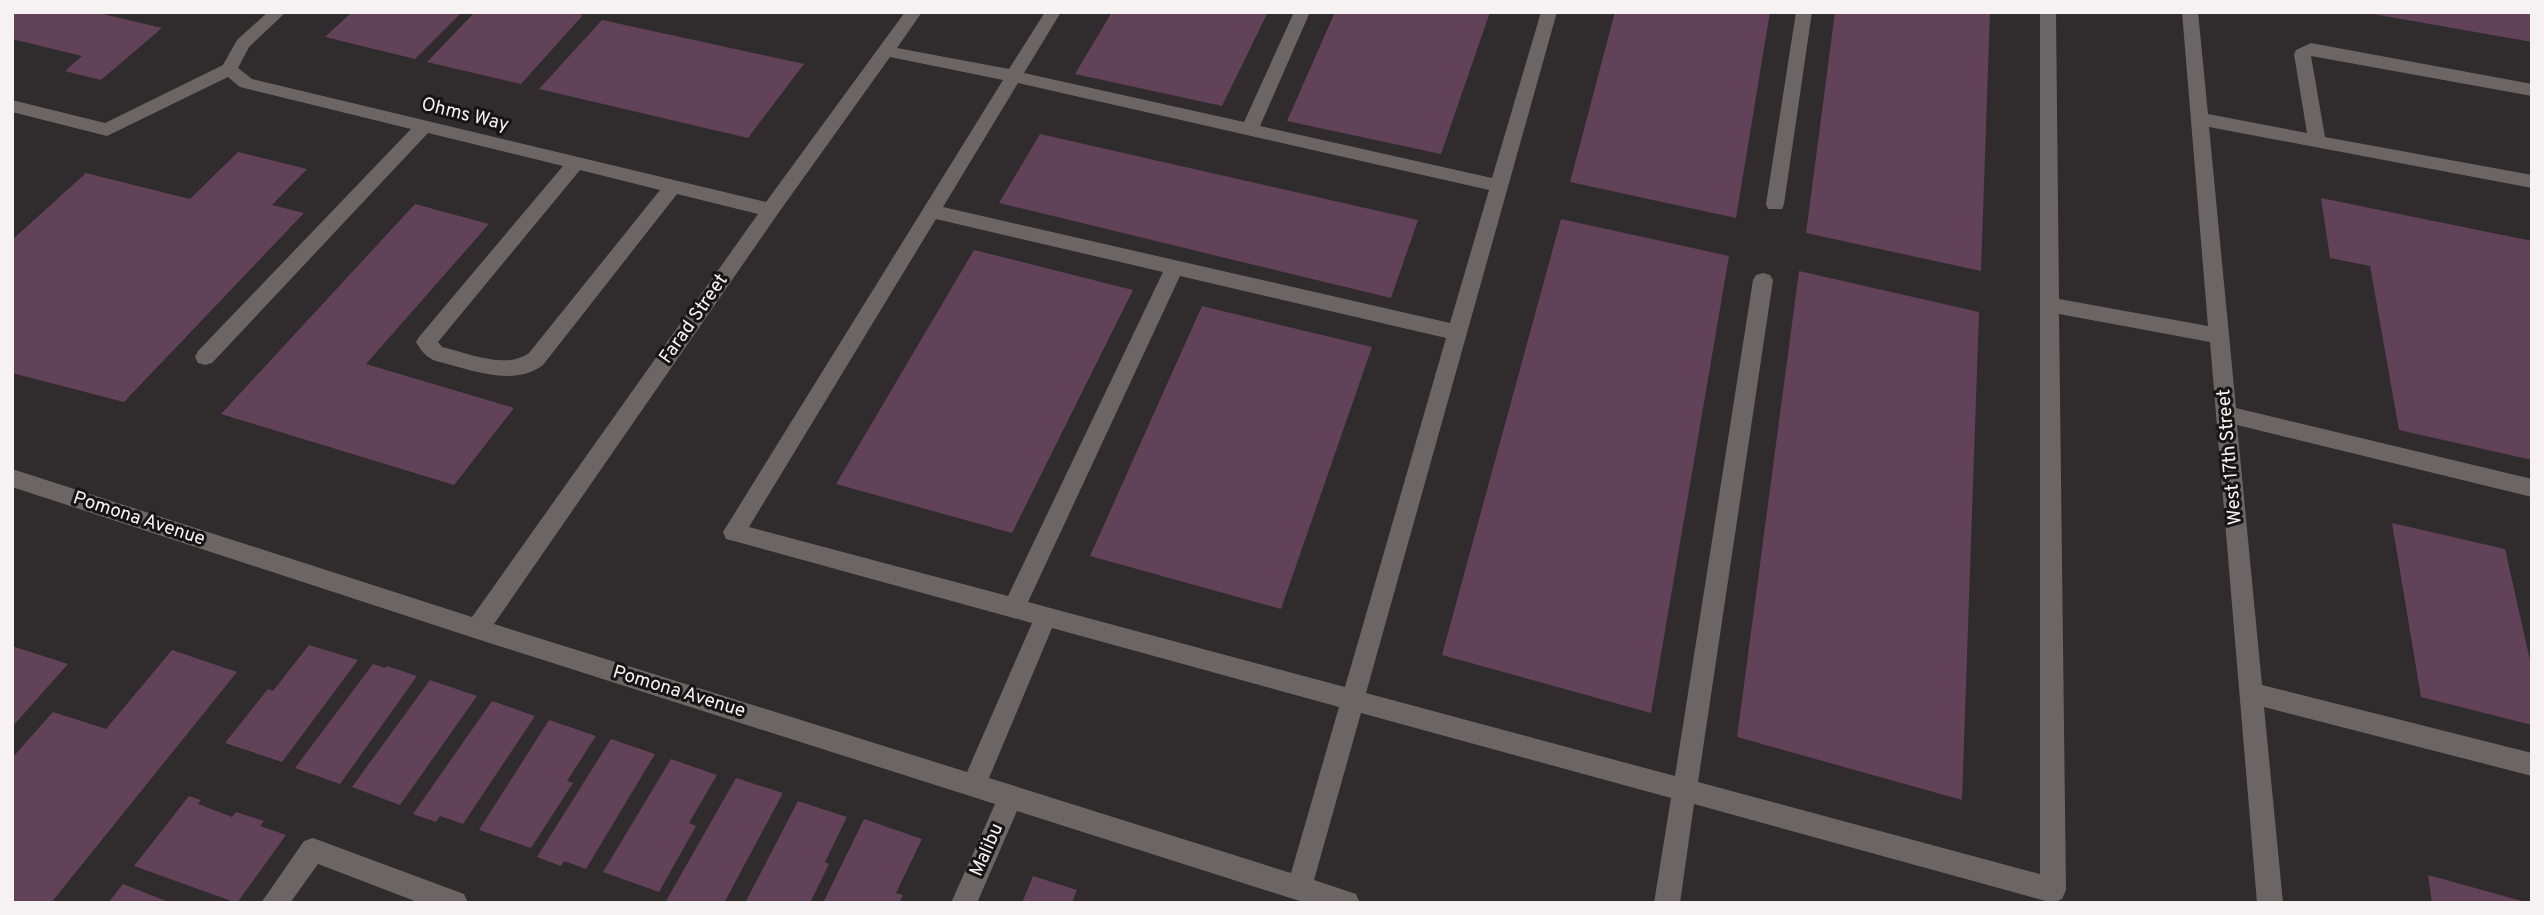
<svg xmlns="http://www.w3.org/2000/svg" width="2544" height="915" viewBox="0 0 2544 915" font-family="Overpass,sans-serif">
<style>
.building{fill:#614259}
.lines{fill:none;stroke-linecap:round;stroke-linejoin:round}
.minor{fill:#6b6566;fill-rule:evenodd}
.labels{text-anchor:middle;dominant-baseline:central;stroke-width:6;stroke-linejoin:round;paint-order:stroke}
.street-label{font-size:19px;fill:#f6f2f3;stroke:#161414}
</style>
<rect width="100%" height="100%" fill="#302b2c"/>
<path class="building" d="M12 12H95L162 28 101 80 65 71 82 56 12 39Z
M352 12H462L415 59 325 37Z
M475 12H571L583 15 521 84 427 62Z
M1112 12H1268L1222 106 1075 74Z
M1335 12H1490L1441 154 1287 121Z
M1615 12H1770L1736 218 1570 182Z
M1835 12H1990L1981 271 1806 233Z
M2373 12H2532V42L2373 14Z
M602 20 804 64 748 138 539 89Z
M1040 134 1418 220 1391 298 999 203Z
M238 152 307 169 272 205 304 213 124 402 12 373V240L86 173 190 199Z
M2321 198 2532 241V460L2399 430 2370 266 2330 258Z
M415 204 489 224 366 364 514 408 454 485 221 414Z
M1561 219 1729 256 1651 713 1442 655Z
M974 250 1133 290 1012 533 836 484Z
M1799 271 1979 312 1962 800 1737 737Z
M1202 306 1372 347 1281 609 1090 556Z
M2392 523 2505 549 2532 669V725L2421 697Z
M309 645 358 660 282 762 225 743 268 689 273 691Z
M12 646 68 664 12 727Z
M172 650 237 672 51 903H12V758L53 712 106 729Z
M373 664 385 668 387 666 417 676 340 784 295 768Z
M430 680 477 696 400 805 352 787Z
M492 701 535 716 463 824 440 816 436 822 413 814Z
M549 720 596 736 567 781 573 783 531 848 479 830Z
M611 739 655 754 586 869 564 861 561 866 537 857Z
M671 759 717 775 689 823 696 826 659 892 603 872Z
M736 778 783 793 724 903 666 901Z
M189 796 201 800 198 804 232 817 236 812 264 821 260 826 286 835 237 903 134 866Z
M798 801 847 817 825 862 829 864 810 903H745Z
M864 819 922 839 896 893 903 895 899 903H823Z
M2428 875 2526 902V903H2432Z
M1033 876 1077 890 1072 903H1022Z
M123 884 171 903H108Z"/>
<g class="lines">
<path class="minor" d="M268 12H286L249 47 238 68 252 79 766 202 905 12H922L897 48 1009 69 1045 12H1061L1024 73 1244 122 1294 12H1310L1260 126 1492 178 1541 12H1557L1366 693 1675 776 1753 280 1756 275 1763 273 1770 275 1773 280 1698 782 2040 874V12H2056L2059 299 2208 326 2182 12H2198L2208 114 2307 133 2294 54 2296 50 2311 43 2532 84V96L2311 56 2325 137 2532 175V188L2209 127 2236 408 2532 479V497L2237 425 2262 685 2532 753V776L2264 707 2283 903H2257L2210 342 2059 314 2066 890 2062 899 2053 903 1694 804 1680 903H1654L1671 798 1361 713 1314 880 1356 894 1360 903H1306L1017 811 977 903H951L995 804 477 639 12 487V469L472 617 758 214 677 194 543 365C512 388 470 369 436 361 427 358 421 351 416 342L419 337 563 166 428 133 212 363 205 365 198 363 195 357 198 351 411 129 240 87 228 77 107 136 12 112V100L105 123 223 65 237 40ZM890 57 1003 80 723 532 726 539 734 541 1032 623 967 772 494 624 777 215ZM1018 83 1489 190 1450 323 943 207ZM580 170 660 190 529 353C506 370 468 353 442 347L438 342ZM936 219 1163 272 1008 596 749 527ZM1180 276 1446 338 1345 687 1028 602ZM1052 628 1339 707 1291 873 989 778Z
M1796 12H1812L1784 204 1782 209H1768L1766 204Z
M313 838 464 894 468 903H420L318 864 290 903H261L304 841Z"/>
</g>
<g class="labels">
<g class="street-label">
<text transform="translate(465 115) rotate(14)">Ohms Way</text>
<text transform="translate(694 319) rotate(-55)">Farad Street</text>
<text transform="translate(2230 457) rotate(-95)">West 17th Street</text>
<text transform="translate(139 519) rotate(18)">Pomona Avenue</text>
<text transform="translate(679 692) rotate(17)">Pomona Avenue</text>
<text transform="translate(987 850) rotate(-66)">Malibu</text>
</g>
</g>
<rect width="2544" height="915" fill="none" stroke="#f6f2f3" stroke-width="28"/>
</svg>
